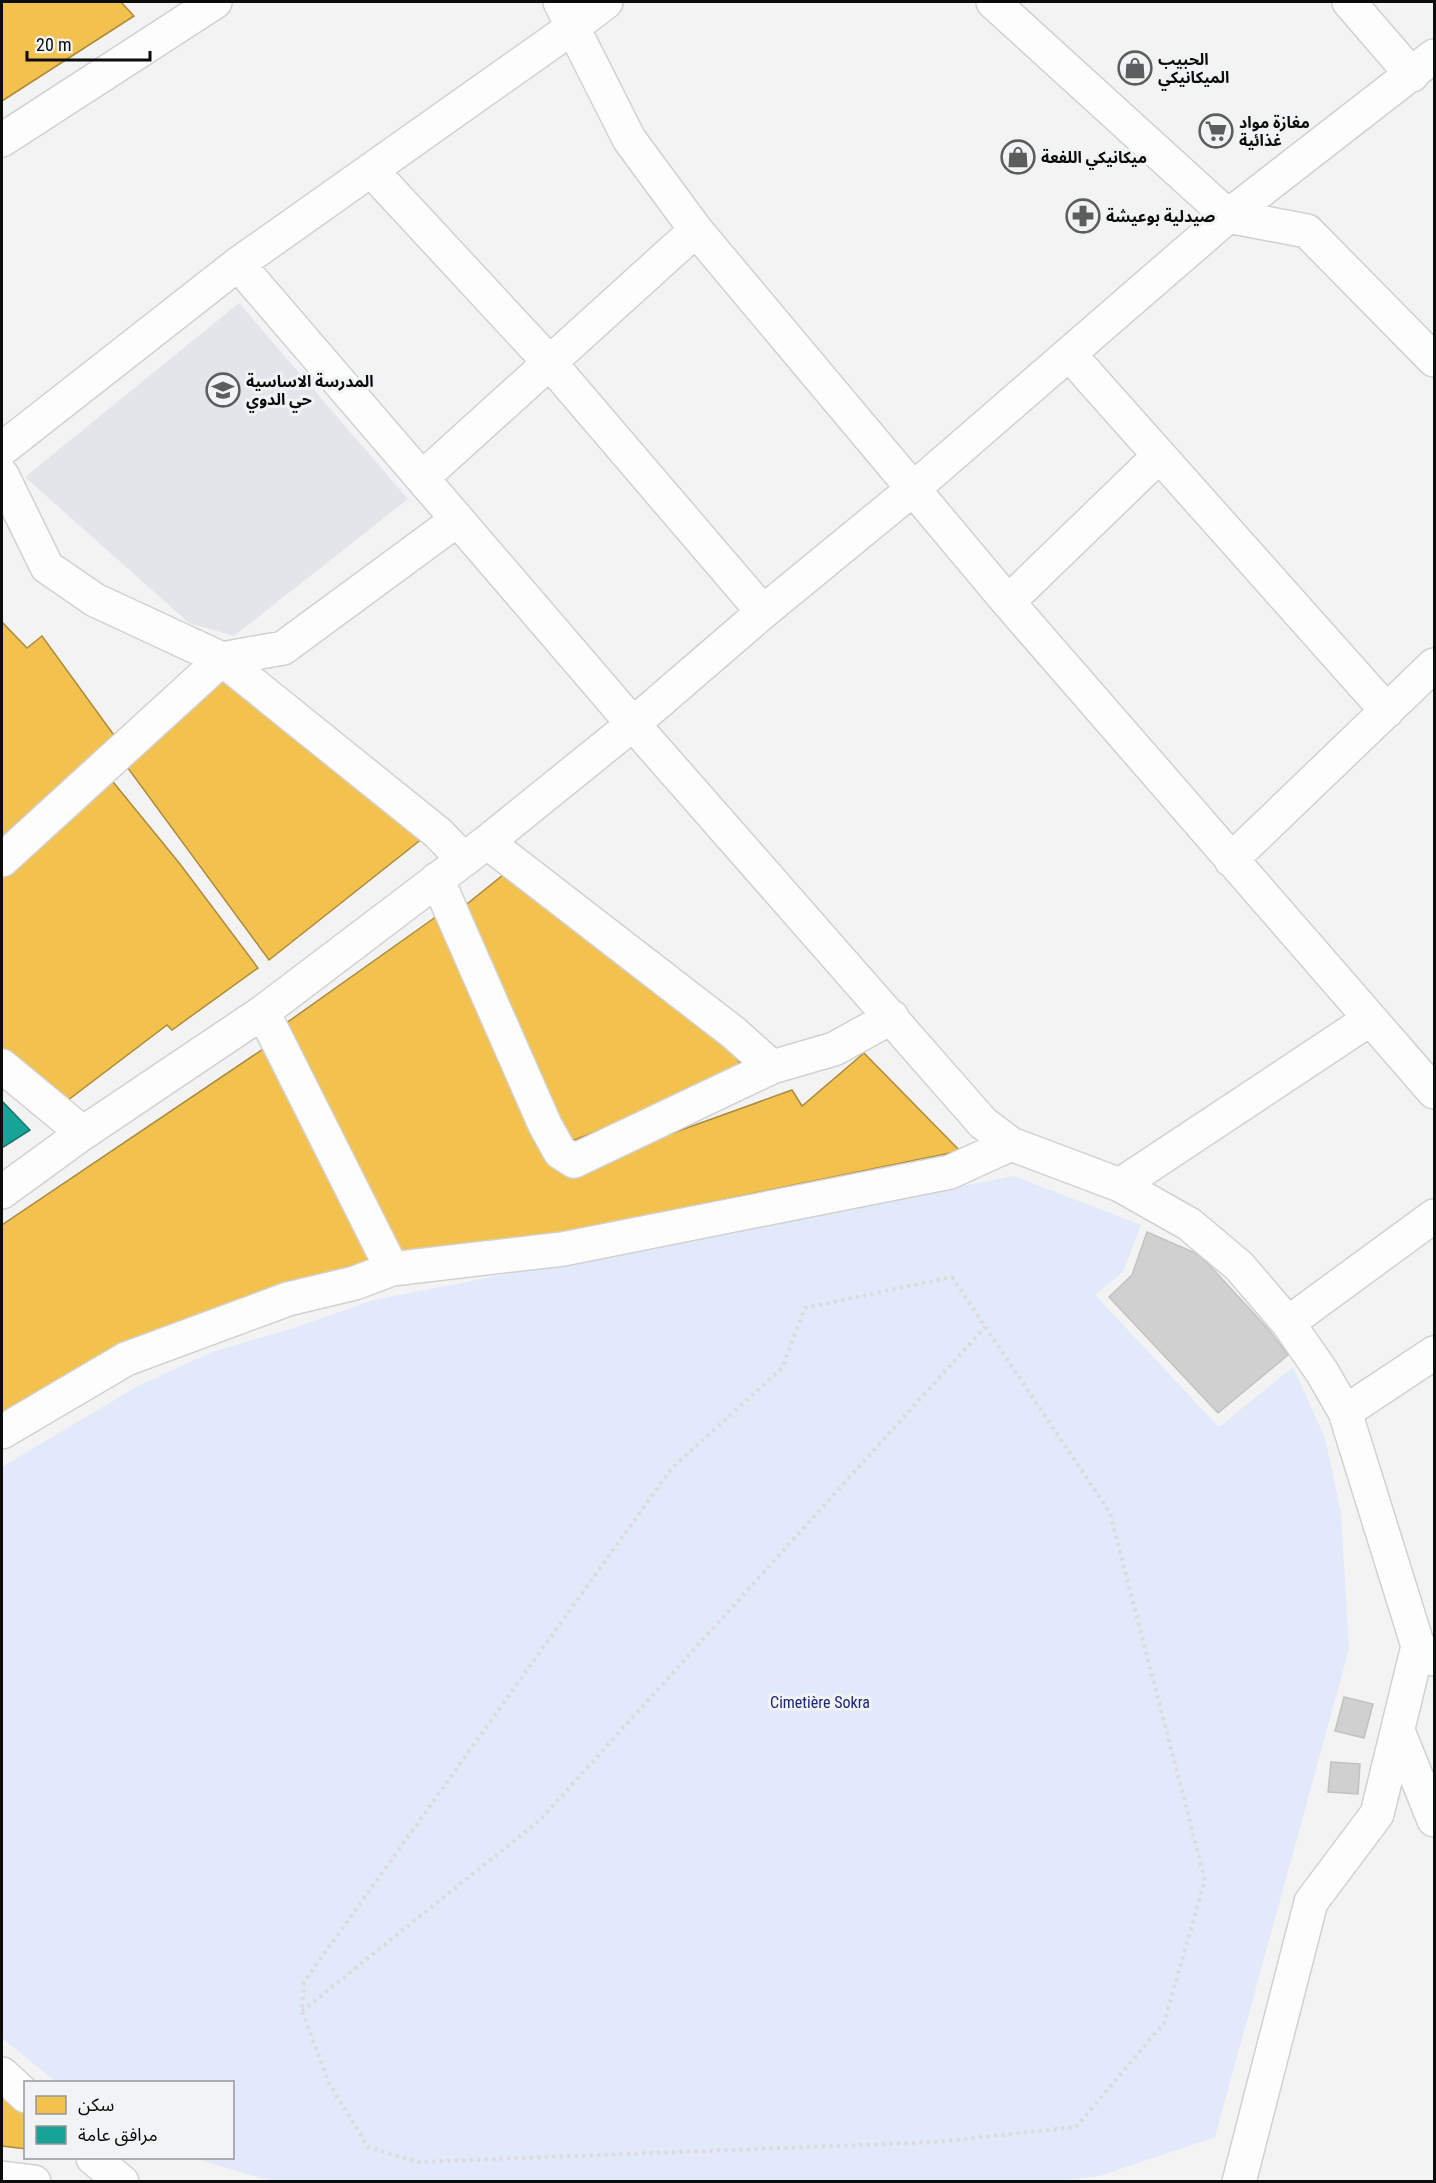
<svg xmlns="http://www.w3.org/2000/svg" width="1436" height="2183" viewBox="0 0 1436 2183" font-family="'Roboto Condensed','Noto Sans Arabic',sans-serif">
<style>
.built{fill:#e3e5ea}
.green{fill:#e2e9fa}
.homes{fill:#f2c14e;stroke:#ad8b3a;stroke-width:1.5}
.public{fill:#17a398;stroke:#13766e;stroke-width:1.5}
.building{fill:#d0d0d1;stroke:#c2c2c2;stroke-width:1.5}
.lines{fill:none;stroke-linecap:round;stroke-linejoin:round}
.minor-casing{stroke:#d1d1d2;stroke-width:36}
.path{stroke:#dbdbdc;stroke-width:4;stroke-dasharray:3 4.5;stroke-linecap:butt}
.minor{stroke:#fdfdfd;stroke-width:33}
.labels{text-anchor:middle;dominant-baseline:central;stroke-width:6;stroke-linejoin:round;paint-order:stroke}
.poi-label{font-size:16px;font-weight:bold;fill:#0b0c0c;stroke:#f2f3f5;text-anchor:start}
.park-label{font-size:16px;fill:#1a2579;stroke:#f2f3f5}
</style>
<rect width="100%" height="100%" fill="#f3f3f4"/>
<path class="built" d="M239 303 408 499 234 636 189 623 25 477Z"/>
<path class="green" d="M1014 1176 1141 1225 1123 1272 1095 1295 1219 1427 1293 1367 1325 1438 1341 1513 1349 1649 1215 2137 1099 2176 1047 2182H278L250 2175 194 2158H232V2082H56L2 2038V1467L138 1386 212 1352 291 1329 373 1300Z"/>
<path class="homes" d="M2 2H121L134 16 2 101Z
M2 622 27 648 42 636 116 738 18 822V833L2 847Z
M208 676 245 690 423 838 269 960 122 760Z
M109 777 180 864 258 968 172 1030 167 1025 51 1113 2 1067V874Z
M508 871 734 1054 747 1074 569 1142 457 912Z
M437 916 562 1173 792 1090 802 1106 864 1053 960 1151 404 1265 275 1031Z
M266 1047 376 1261 2 1429V1225Z
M2 2089 26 2108V2149L2 2146Z"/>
<path class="public" d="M2 1101 30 1130 2 1148Z"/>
<path class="building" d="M1147 1232 1200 1255 1268 1329 1288 1355 1218 1413 1109 1297 1132 1275Z
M1344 1697 1373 1704 1364 1738 1335 1731Z
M1331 1762 1360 1764 1358 1794 1328 1792Z"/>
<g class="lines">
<g class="minor-casing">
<path id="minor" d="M560 2 629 139 696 230 1008 602 1434 1092
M993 2 1228 216 1307 231 1434 360
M1349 2 1412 75
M2 140 215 2
M371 170 550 363 763 612
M238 264 633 724 983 1123 1011 1144 1120 1185 1189 1224 1239 1266 1288 1323 1322 1372 1345 1412 1418 1646 1434 1659
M1070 355 1387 711
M2 449 238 264 573 27 606 2
M2 475 47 567 95 600 222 659 438 833 464 860
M422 478 696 230
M1008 602 1159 456
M487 842 734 1033 772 1067 834 1049 892 1017
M2 860 222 659 283 648 457 520
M1231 860 1434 665
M437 879 545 1125 560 1152 574 1161 772 1067
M263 1012 392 1269
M2 1066 83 1133
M1120 1185 1370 1019
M2 1192 83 1133 263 1012 487 842 633 724 763 612 913 489 1228 216 1434 56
M1288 1323 1434 1216
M1345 1412 1434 1353
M2 1432 126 1359 288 1299 355 1283 392 1269 563 1249 950 1172 1011 1144
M1398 1731 1434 1820
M2 2074 26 2096
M93 2158 122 2182
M2 2178 34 2182
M1239 2182 1311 1902 1377 1814 1418 1646"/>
</g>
<path class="path" d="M952 1277 1110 1513 1205 1880 1164 2023 1076 2127 936 2142 418 2162 368 2147 329 2083 302 2011 304 1982 671 1469 782 1368 805 1308Z
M302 2011 540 1820 985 1327"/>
<use href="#minor" class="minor"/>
</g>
<defs>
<g id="shop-ring" transform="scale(1.725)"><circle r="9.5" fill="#f2f3f5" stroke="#5c5d5d" stroke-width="1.5"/><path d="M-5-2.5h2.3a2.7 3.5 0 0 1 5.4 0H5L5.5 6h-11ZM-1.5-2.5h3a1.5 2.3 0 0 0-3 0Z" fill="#5c5d5d"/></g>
<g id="supermarket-ring" transform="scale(1.725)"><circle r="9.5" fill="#f2f3f5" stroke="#5c5d5d" stroke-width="1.5"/><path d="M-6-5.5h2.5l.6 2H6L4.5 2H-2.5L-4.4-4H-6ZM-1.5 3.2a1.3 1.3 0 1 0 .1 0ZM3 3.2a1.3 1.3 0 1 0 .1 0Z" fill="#5c5d5d"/></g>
<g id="pharmacy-ring" transform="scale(1.725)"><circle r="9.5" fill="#f2f3f5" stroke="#5c5d5d" stroke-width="1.5"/><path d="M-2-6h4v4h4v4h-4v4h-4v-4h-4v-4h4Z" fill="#5c5d5d"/></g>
<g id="school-ring" transform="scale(1.725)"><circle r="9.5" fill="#f2f3f5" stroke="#5c5d5d" stroke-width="1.5"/><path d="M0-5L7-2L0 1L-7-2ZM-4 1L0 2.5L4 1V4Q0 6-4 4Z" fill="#5c5d5d"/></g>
</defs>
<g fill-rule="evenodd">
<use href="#shop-ring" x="1135" y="68"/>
<use href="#supermarket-ring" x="1216" y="131"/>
<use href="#shop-ring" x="1018" y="157"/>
<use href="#pharmacy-ring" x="1083" y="216"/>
<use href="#school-ring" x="223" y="390"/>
</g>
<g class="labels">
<g class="poi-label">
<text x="1158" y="59">الحبيب<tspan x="1158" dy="18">الميكانيكي</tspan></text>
<text x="1239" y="122">مغازة مواد<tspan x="1239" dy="18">غذائية</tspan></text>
<text x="1041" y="157">ميكانيكي اللفعة</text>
<text x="1106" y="216">صيدلية بوعيشة</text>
<text x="246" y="381">المدرسة الاساسية<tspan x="246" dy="18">حي الدوي</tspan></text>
</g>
<g class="park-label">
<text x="820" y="1702">Cimetière Sokra</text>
</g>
</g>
<rect width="1436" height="2183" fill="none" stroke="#0b0c0c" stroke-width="6"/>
<rect x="24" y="2081" width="210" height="78" fill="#f2f3f5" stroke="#969798" stroke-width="1.5"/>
<rect x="36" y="2096" width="30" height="18" fill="#f2c14e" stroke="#969798" stroke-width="1.5"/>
<text x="78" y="2111" font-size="18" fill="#0b0c0c">سكن</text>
<rect x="36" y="2126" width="30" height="18" fill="#17a398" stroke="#969798" stroke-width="1.5"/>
<text x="78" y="2141" font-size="18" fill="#0b0c0c">مرافق عامة</text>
<path d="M27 51v9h123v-9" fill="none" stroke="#0b0c0c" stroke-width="3"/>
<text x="36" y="51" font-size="18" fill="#0b0c0c" stroke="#f2f3f5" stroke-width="4.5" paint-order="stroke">20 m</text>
</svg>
